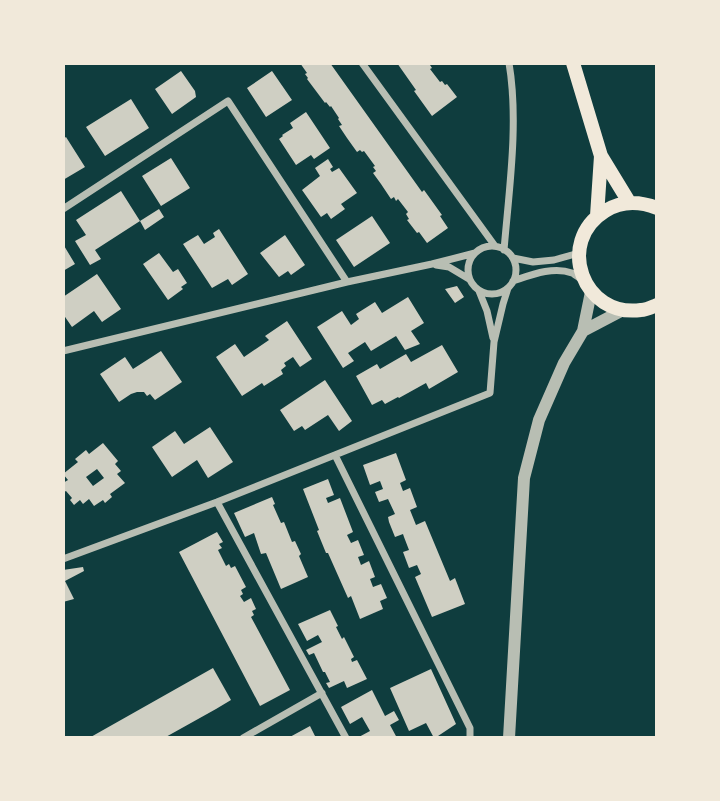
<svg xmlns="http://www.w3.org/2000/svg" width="720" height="801" viewBox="0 0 720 801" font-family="'Archivo Narrow',sans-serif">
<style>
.building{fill:#cfcfc3;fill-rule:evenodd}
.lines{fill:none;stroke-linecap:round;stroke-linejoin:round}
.minor{stroke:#b8beb3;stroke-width:7}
.tertiary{stroke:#b8beb3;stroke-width:12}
.secondary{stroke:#f1e9da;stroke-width:14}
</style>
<rect width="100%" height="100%" fill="#0f3d3e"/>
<path class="building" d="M300 63H330L422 192 424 190 442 215 440 216 448 228 427 243 419 232 417 233 407 220 409 219 406 214 408 212 398 199 396 201 394 197 391 199 381 184 373 173 376 171 373 167 375 166 364 151 362 152 360 150 357 152 347 138 339 126 342 125 338 119 339 118 331 106 330 107 326 102 325 103 307 79 308 78 305 74 307 73Z
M397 63H433L430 65 432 68 430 69 440 82 442 81 445 85 447 84 457 97 432 116 414 91 416 90Z
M181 71 195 91 196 97 172 114 155 89Z
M272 71 292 100 266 117 247 88Z
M131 99 149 128 105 156 86 127Z
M306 112 330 148 314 159 311 155 296 165 279 139 283 136 282 135 293 128 290 123Z
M66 137 85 167 63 180V139Z
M171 158 190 188 161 206 142 176Z
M328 159 333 167 330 169 332 172 339 168 357 193 341 204 345 209 331 219 327 213 321 217 302 190 320 176 315 168Z
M121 191 140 221 95 250 101 259 90 265 75 241 86 235 76 220Z
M159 209 164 217 145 230 140 221Z
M372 216 390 243 354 267 336 240Z
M219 229 248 274 232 285 228 279 212 288 183 244 198 235 204 244 215 237 213 233Z
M285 235 305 265 291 275 288 271 279 277 260 253Z
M63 244 75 264 63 271Z
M159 253 173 272 178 269 187 283 181 287 183 289 168 300 143 264Z
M97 274 121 309 102 322 94 311 72 327 63 314V297Z
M457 286 464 297 455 303 445 289Z
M408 297 424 323 411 331 420 344 405 350 396 336 371 351 365 342 348 353 354 361 343 368 317 327 342 311 351 325 359 319 356 314 375 302 382 313Z
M287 321 312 359 300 367 293 357 284 363 286 366 281 370 283 374 264 386 262 383 242 396 216 357 235 344 244 357 269 340 265 336Z
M442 345 458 372 429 389 426 383 399 398 398 397 385 404 382 400 372 405 356 376 377 364 380 369 406 354 411 362Z
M161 351 182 382 155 400 150 394 147 396 144 392H137L131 394 119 402 100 374 125 357 133 369Z
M325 380 352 421 339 431 328 415 305 430 302 426 294 431 280 410Z
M210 427 233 462 208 478 197 460 172 477 152 447 175 431 184 444Z
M103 443 118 461 115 464 121 471 117 474 125 483 110 494 112 497 105 503 103 500 94 506 89 499 83 504 80 500 74 505 70 500 72 498 66 491 64 492 63 490V483L68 480 63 474 78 462 75 459 86 450 89 454ZM97 469 104 478 93 486 86 477Z
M396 453 406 480 400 483 403 491 410 488 417 507 410 510 416 525 425 521 450 581 455 578 465 604 432 617 415 577 421 574 417 565 409 568 403 552 409 550 404 537 403 534 395 537 389 522 388 517 395 514 388 499 379 502 375 492 383 489 380 481 370 485 363 465Z
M328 479 334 495 326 498 328 503 340 498 353 532 347 535 351 543 358 540 364 555 358 557 361 565 369 561 375 577 370 579 373 587 381 584 387 598 380 601 383 609 360 619 351 596 348 598 328 553H326L317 531 319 530 303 489Z
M272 497 275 504 273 505 281 523 284 522 292 542 295 541 301 554 299 556 308 577 281 589 266 553 261 554 254 533 245 537 234 513Z
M217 532 223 542 219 544 222 548 218 550 226 566 229 564 231 568 235 566 246 587 241 590 243 594 240 596 244 602 251 598 256 609 252 611 254 615 251 617 290 690 260 706 179 552Z
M83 567 84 571 65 581 74 599 63 602V570Z
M330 610 338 626 336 627 342 639 344 637 354 657 351 659 352 662 357 660 367 679 347 688 344 681 329 688 326 683 330 682 325 672H323L314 653 309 655 306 650 322 642 318 635 307 641 298 624Z
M213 668 231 700 216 709 164 738H89Z
M431 669 456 724 435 738H434L426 723 409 731 390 688Z
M372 690 385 716 394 711 399 720 390 725 397 738H357L370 731 362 717 350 724 341 707Z
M310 726 316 738H288Z"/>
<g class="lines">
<path class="minor" d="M362 63 495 246
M63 209 228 101 347 282
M468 270a24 24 0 1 1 48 0a24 24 0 1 1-48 0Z
M504 250C509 190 519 122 509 63
M513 258 533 262 554 260 579 253
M436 265 449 267 469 279
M513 281C531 275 553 266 572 273 573 273 581 279 582 280
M479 291 487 311 493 338
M63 351 347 282 432 264 475 253
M335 455 470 728V738
M217 502 346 738
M63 559 217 502 490 393 494 342 503 304 508 288
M243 738 322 693"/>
<path class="tertiary" d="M583 331 623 310
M509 738 524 478 539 420 564 363 583 331 591 292"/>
<path class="secondary" d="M573 63 601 156 629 202
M657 208C639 201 621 201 605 211 555 242 583 318 641 310 647 310 652 307 657 305
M597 216 601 156"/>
</g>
<rect width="720" height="801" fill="none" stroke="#f1e9da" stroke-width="130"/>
</svg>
